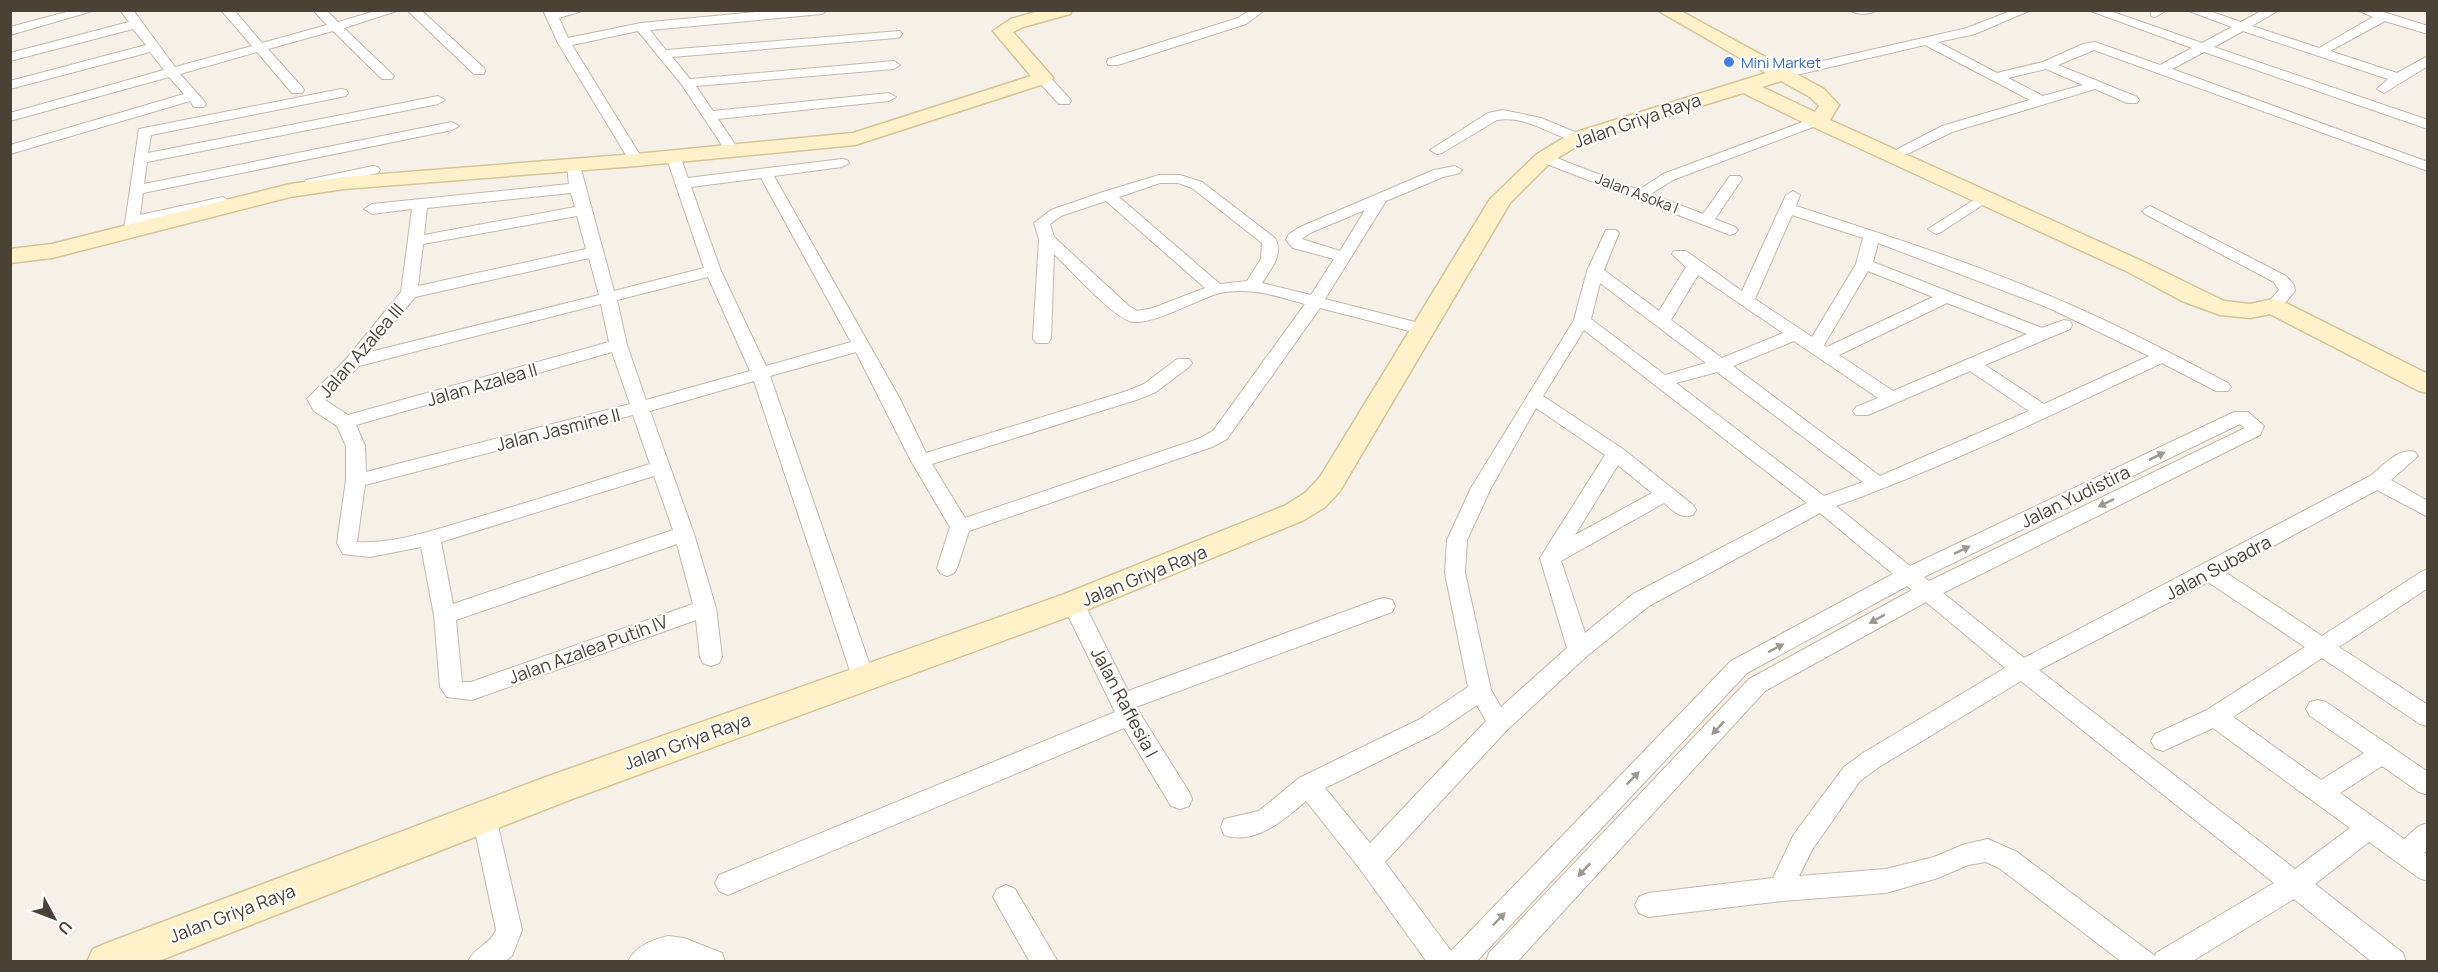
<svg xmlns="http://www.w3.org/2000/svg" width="2438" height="972" viewBox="0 0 2438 972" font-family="Manrope,sans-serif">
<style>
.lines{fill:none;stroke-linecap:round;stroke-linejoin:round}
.street-casing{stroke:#c2b9ab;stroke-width:2}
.secondary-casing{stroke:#d8c597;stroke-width:3}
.street{fill:#fff;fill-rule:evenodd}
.secondary{fill:#fff1ca;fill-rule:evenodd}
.oneway{fill:#9b9791}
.shop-dot{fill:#3f7fe0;stroke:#fff;stroke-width:2}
.labels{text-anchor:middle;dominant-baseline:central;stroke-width:4.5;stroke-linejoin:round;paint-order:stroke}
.far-shop-label{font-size:15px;fill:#366cbe;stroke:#fff;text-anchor:start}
.far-street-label{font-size:15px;fill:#4a4237;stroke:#fff}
.street-label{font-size:18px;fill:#4a4237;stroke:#fff}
</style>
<rect width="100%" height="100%" fill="#f5f1e9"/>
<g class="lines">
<g class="street-casing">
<path id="street" d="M74 10H96L10 35V27Z
M120 10H133L175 67 252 46 221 10H234L262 43 327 25 313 10H326L338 22 379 10H400L344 28 394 76 392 79H382L333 31 268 49 302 87 304 90 302 93H292L257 52 180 74 204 101 206 104 204 107H194L190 101 10 154V145L184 94 169 77 10 121V113L164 70 150 52 10 89V81L146 45 133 29 10 61V53L129 22Z
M407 10H421L484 68 485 71 484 74H474Z
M543 10H585L559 18 568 38 641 23 778 10H828L822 14 650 30 666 50 900 31 902 34 900 37 896 38 672 57 690 79 894 61 900 65 894 69 696 86 713 111 889 93 896 97 889 101 718 119 739 150 732 154 727 153 682 85 638 31 572 45 643 160 636 164 629 160 558 43Z
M1250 10H1265L1246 24 1118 65H1108L1107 62 1108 59 1238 18Z
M1850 10H1877C1871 15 1856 15 1850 10Z
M2013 10H2031L1975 34 1938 42 1997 73 2043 62 2083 44 2095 42 2160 65 2192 48 2088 10H2107L2202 43 2232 27 2186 10H2206L2241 22 2263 10H2279L2252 26 2319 48 2373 17 2357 10H2377L2428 26V34L2385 21 2330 51 2397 73 2428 56V66L2384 93 2377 89 2388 79 2243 31 2214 47 2428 120V129L2204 52 2172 69 2428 162V171L2094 50 2058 65 2137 97 2139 100 2137 103H2127L2095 89 1952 132 1893 161 1888 160 1886 157 1888 154 1942 126 2030 100 1925 45 1783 78 1776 74 1783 70 1967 28ZM2046 69 2083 85 2043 96 2008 78Z
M2151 10H2167L2155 17 2151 16Z
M1043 74 1048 75 1069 98 1071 101 1069 104H1059L1038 81 1036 78 1038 75Z
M341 89 346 90 348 93 346 96 151 135 148 153 438 96 445 100 438 104 147 162 144 184 452 122 459 126 452 130 143 193 140 215 223 197 231 202 223 207 140 224 137 233H127L124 230 139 129Z
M1503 110 1541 118 1582 135 1584 138 1577 142C1549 135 1527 115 1497 120L1442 153 1437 154 1430 150 1488 113Z
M1816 117 1821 118 1823 121 1821 124 1673 180 1651 194 1703 214 1730 176H1740L1742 179 1715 219 1735 227 1738 230 1735 233 1730 235 1539 161 1537 158 1539 155H1549L1639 190 1663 174Z
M673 152 680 156 688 178 842 159 847 160 849 163 842 167 774 176 900 399 926 453 1127 391 1144 384 1177 359H1189L1192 363 1189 367 1156 392 1139 399 932 464 965 518 1198 439 1213 431 1305 304C1276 296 1252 287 1220 293 1199 298 1149 328 1129 321 1108 312 1072 271 1054 254L1051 339 1048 343H1036L1033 339 1039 239 1034 223 1051 210 1103 192 1159 175H1180L1202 182 1275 238C1284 254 1271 269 1262 283L1311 295 1334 259 1293 248 1286 240 1289 234 1300 227 1434 170 1455 166 1462 170 1460 173 1443 177 1386 201 1325 299 1427 325 1430 329 1427 333 1421 334 1320 308 1227 439 1212 447 969 531 957 568 954 573 947 576 940 573 937 568 950 527 911 461 856 352 770 376 874 677 871 683 863 686 855 683 852 677 754 381 650 411 694 534 716 608 722 657 719 663 711 666 703 663 700 657 696 620 472 700 447 697 440 687 434 615 421 547 370 557 343 554 337 543 346 480V446L337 426 314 411 307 399 347 358 401 292 412 209 372 214 364 209 372 204 569 184 567 165 574 161 579 162 614 291 704 268 666 156ZM761 178 851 342 766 366 721 271 691 187ZM1160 183H1178L1192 188 1262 243 1261 259 1247 281 1220 284 1119 197ZM571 193 575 207 424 235 427 208ZM1106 201 1205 288 1153 308 1137 311 1129 306 1054 237 1050 224 1061 216ZM1365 210 1340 251 1302 239 1310 233ZM577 216 586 249 418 286 423 244ZM589 258 599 295 370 352 415 297ZM708 277 750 371 646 400 627 345 617 300ZM601 304 609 342 348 415 325 400 359 366ZM612 352 630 404 366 472 365 446 356 425ZM633 415 650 464C588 483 527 503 465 521 431 531 393 544 357 542L365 485ZM654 476 673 530 453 604 441 542ZM677 544 693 604 471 682H462L456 620Z
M373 166 378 167 380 170 378 173 311 187 304 183 306 180Z
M1793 191 1800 195 1796 206C1892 237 1989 268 2082 310 2132 332 2180 358 2228 383L2231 387 2228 391H2216L2162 363C2055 413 1948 466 1836 506L1910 566 2234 412H2248L2264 426 2260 435 1943 593 2024 658 2370 476C2382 467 2398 447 2415 452L2418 456 2391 480 2428 501V517L2377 490 2225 572 2322 636 2421 572 2428 569V588L2339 647 2428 705V726L2420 724 2322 658 2233 717 2321 780 2364 753 2310 716 2306 709 2310 702 2318 700 2326 702 2428 772V795L2419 792 2382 766 2340 793 2404 839 2419 826 2428 823V850L2424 853 2428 855V881L2419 878 2369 842 2315 884 2403 953 2406 962H2372L2294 899 2191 962H2122L1999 868 1986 862 1968 865 1938 878 1886 893 1782 901 1648 917 1639 913 1635 905 1639 897 1648 893 1773 878 1794 834 1844 767 1863 753 2005 668 1926 602 1765 691 1517 962H1486L1489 953 1749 679 1912 590 1907 586 1747 673 1476 962H1427L1360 869 1306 801C1285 819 1255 846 1224 835L1221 827 1224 819 1259 811 1299 778 1420 719 1468 687 1445 573 1447 540 1471 488 1574 320 1587 271 1606 230H1616L1619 233 1604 270 1659 311 1686 267 1672 254 1674 251H1686L1742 291 1786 195ZM1792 215 1863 238 1856 264 1812 337 1755 299ZM1878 243 2049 308 2149 356 2044 404 1985 365 2070 329 2072 325 2070 321 2064 320 2042 328 1873 262ZM1868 271 1933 297 1827 347 1824 345ZM1698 275 1783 333 1722 358 1671 320ZM1600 283 1706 363 1665 375 1591 319ZM1947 303 2027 334 1893 391 1839 355ZM1584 330 1807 503 1633 594 1585 633 1561 561 1664 503C1674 511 1680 519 1693 515L1696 510 1693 505 1623 449 1543 396ZM1794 341 1878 398 1856 407 1853 411 1856 415H1868L1970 371 2029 411 1880 476 1733 366ZM1717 372 1863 482 1824 496 1676 383ZM1536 408 1605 455 1540 558 1567 648 1501 707 1491 690 1465 573 1467 540 1491 488ZM2240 424 2245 428 1929 581 1924 577ZM1618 465 1652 493 1575 535ZM1820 513 1893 574 1731 661 1451 951 1385 862 1507 730 1587 656 1649 606ZM2208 582 2305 647 2207 710 2155 734 2151 741 2155 748 2163 751 2213 728 2350 828 2295 869 2039 670ZM2021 681 2274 883 2156 953 2155 956 2017 852 1988 839 1965 844 1934 857 1886 869 1799 876 1812 850 1860 781 1879 767ZM1477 705 1486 721 1370 843 1325 788 1436 733Z
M1985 193 1990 194 1992 197 1990 200 1941 232 1936 234 1928 229Z
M2150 206 2286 276 2294 285 2295 291 2279 310H2267L2265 306 2279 290 2274 282 2145 214 2142 211Z
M1073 595 1081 597 1128 691 1376 600 1384 598 1392 600 1395 606 1392 612 1136 707 1189 792 1192 799 1189 806 1180 809 1171 806 1124 728 737 891 728 895 719 891 715 883 719 875 1115 712 1062 603 1065 597Z
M484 806 493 809 496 817 522 930 512 956 504 962H468C474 947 490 945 496 930L472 817 475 809Z
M1006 885 1015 889 1058 962H1030L993 897 997 889Z
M668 936 684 938 722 953 725 962H628C635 946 652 940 668 936Z"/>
</g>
<g class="secondary-casing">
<path id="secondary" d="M1042 10H1072L1070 14 1023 27 1013 32 1050 74 1053 78 1050 82 855 145 636 166 344 189 290 197 52 258 10 263V249L52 244 290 184 344 177 636 154 853 133 1031 76 993 31 1011 19Z
M1657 10H1679L1824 89 1839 105 1830 120 2144 262 2224 301 2250 304 2273 299 2282 301 2428 374V393L2419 391 2270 314 2250 318 2220 315 2182 301 2128 272 1809 125 1743 93 1584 142 1551 162 1510 203 1340 491 1325 507 1304 520 1084 611 572 799 156 962H87L93 949 107 943 546 777 1062 595 1284 506 1305 493 1320 477 1490 199 1537 154 1570 134 1766 73ZM1781 81 1810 97 1819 106 1815 112 1762 87Z"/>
</g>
<use href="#street" class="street"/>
<use href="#secondary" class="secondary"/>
</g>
<defs><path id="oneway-solid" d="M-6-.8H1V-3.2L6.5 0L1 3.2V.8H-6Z" transform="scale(1.5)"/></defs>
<g class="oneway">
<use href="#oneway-solid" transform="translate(2157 456) rotate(-26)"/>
<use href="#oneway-solid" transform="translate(2106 503) rotate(154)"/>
<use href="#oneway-solid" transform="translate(1962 550) rotate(-26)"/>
<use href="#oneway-solid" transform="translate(1877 619) rotate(151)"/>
<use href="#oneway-solid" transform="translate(1776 648) rotate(-28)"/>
<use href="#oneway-solid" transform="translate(1718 728) rotate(133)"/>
<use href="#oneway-solid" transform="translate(1633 778) rotate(-46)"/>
<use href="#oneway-solid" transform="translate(1584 870) rotate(133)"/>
<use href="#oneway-solid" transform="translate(1499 919) rotate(-46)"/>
</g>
<circle class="shop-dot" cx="1729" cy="62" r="6"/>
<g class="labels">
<g class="far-shop-label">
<text x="1741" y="62">Mini Market</text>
</g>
<g class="far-street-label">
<text transform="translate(1637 193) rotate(21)">Jalan Asoka I</text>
</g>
<g class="street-label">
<text transform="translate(1637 120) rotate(-19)">Jalan Griya Raya</text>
<text transform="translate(361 350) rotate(-49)">Jalan Azalea III</text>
<text transform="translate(482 384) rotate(-16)">Jalan Azalea II</text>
<text transform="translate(558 429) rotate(-14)">Jalan Jasmine II</text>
<text transform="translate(2075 496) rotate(-26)">Jalan Yudistira</text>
<text transform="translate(2218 567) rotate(-28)">Jalan Subadra</text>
<text transform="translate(1144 575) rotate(-22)">Jalan Griya Raya</text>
<text transform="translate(588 649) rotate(-20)">Jalan Azalea Putih IV</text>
<text transform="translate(1125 702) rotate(62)">Jalan Raflesia I</text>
<text transform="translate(687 741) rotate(-20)">Jalan Griya Raya</text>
<text transform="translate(232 913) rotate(-21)">Jalan Griya Raya</text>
</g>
</g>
<rect width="2438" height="972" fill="none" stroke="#4a4237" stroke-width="24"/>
<g transform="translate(54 918) rotate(131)" stroke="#ffffff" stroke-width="4.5" paint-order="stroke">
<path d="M0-4.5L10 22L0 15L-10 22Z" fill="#4a4237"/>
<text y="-9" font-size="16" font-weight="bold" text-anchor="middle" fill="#4a4237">U</text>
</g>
</svg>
